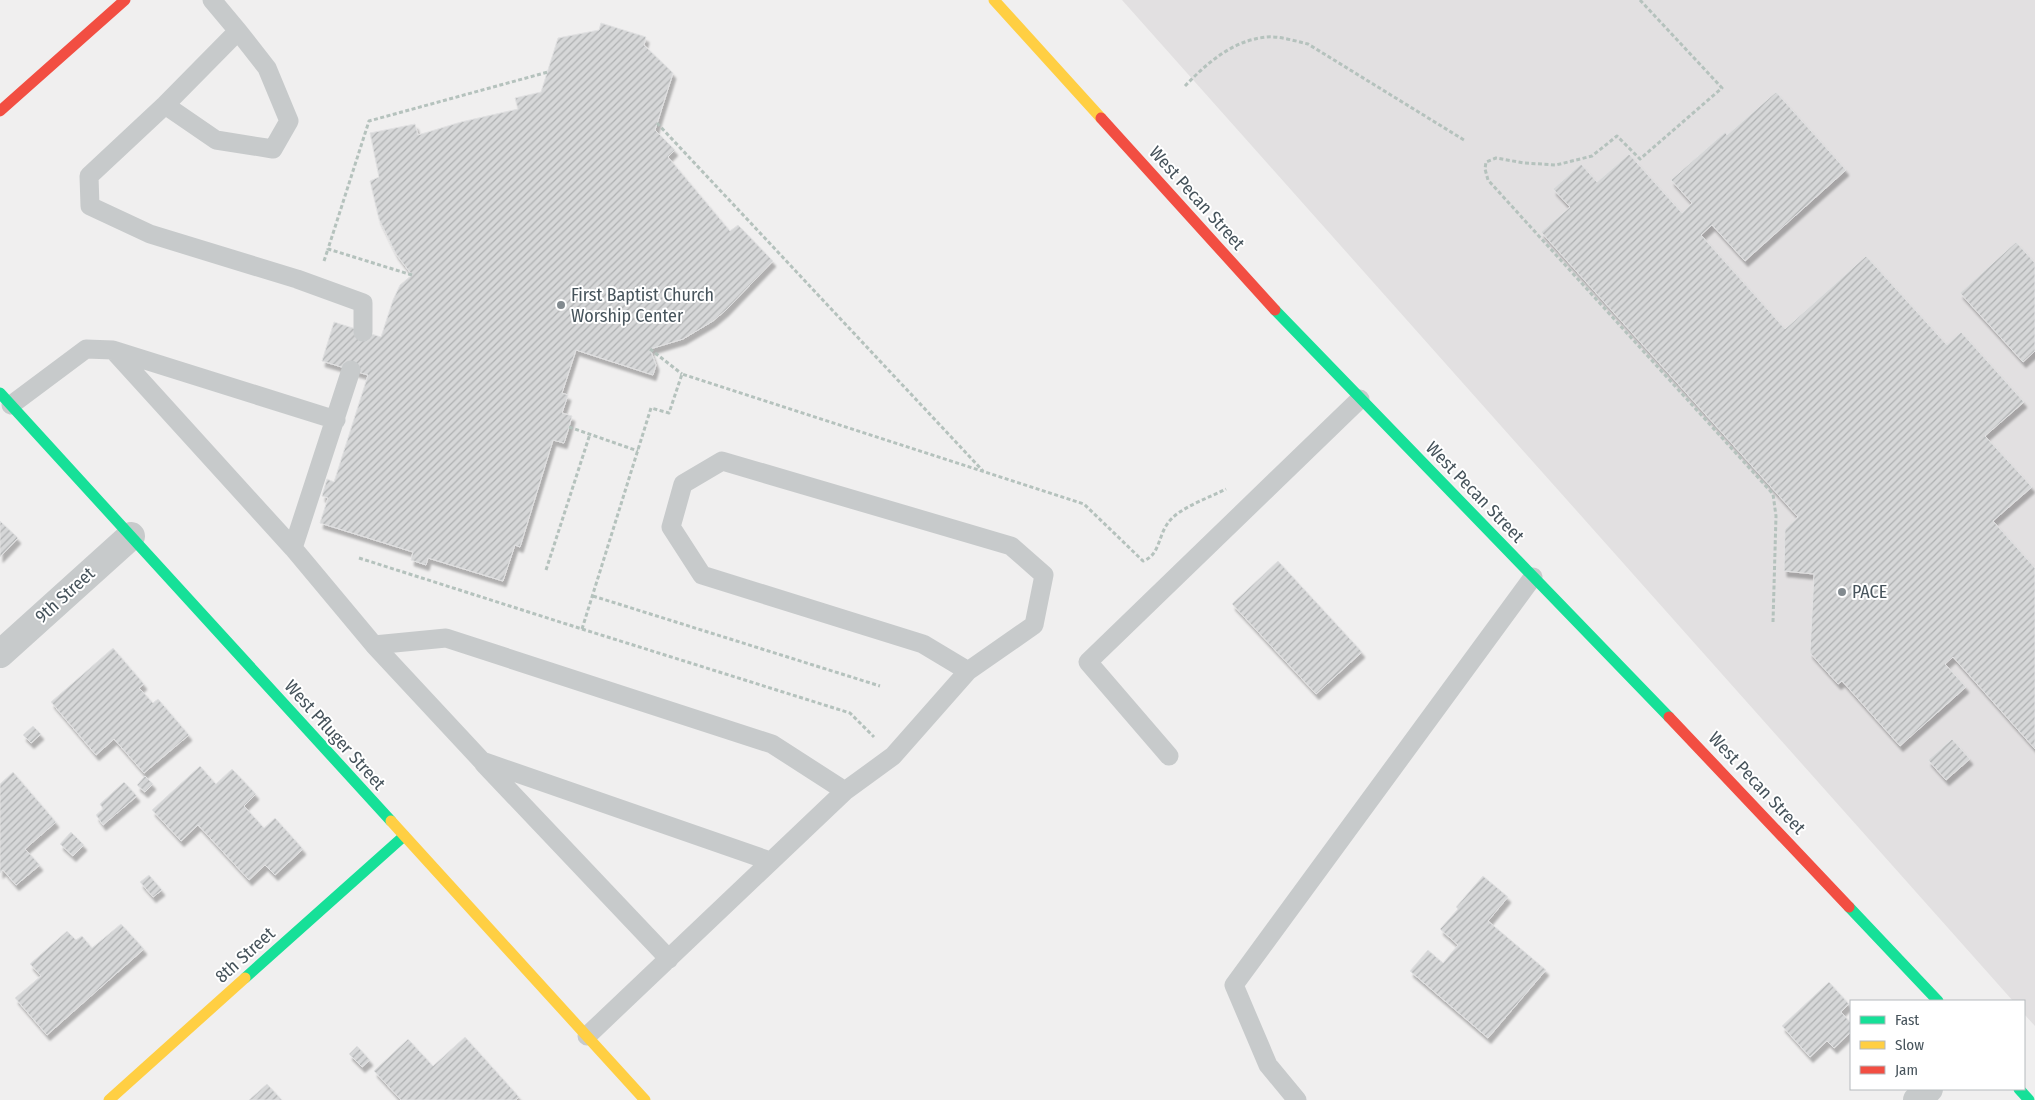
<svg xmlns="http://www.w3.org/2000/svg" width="2035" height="1100" viewBox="0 0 2035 1100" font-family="'Fira Sans Condensed',sans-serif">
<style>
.education{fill:#e2e0e1}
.building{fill:url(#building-hatch);stroke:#e1e1e2;filter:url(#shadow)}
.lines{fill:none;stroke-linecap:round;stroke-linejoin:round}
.path{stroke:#b5c2bd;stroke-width:3;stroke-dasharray:4 2.5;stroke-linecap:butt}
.lane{stroke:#c7cacb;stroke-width:19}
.street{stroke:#c7cacb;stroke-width:28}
.fast{stroke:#16e098;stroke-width:11}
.slow{stroke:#ffcf43;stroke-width:11}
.jam{stroke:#f24e42;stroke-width:11}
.poi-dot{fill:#828a8f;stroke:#fff;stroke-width:2}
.labels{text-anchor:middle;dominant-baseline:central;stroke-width:4;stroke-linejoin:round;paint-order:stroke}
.street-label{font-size:18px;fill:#46535b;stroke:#fff}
.poi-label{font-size:18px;fill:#46535b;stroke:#fff;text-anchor:start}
</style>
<defs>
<pattern id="building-hatch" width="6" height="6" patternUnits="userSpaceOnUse" patternTransform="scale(1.25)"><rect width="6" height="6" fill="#d6d7d8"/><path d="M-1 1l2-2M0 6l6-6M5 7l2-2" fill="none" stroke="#afb1b2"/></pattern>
<filter id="shadow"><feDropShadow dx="3" dy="5.5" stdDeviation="1" flood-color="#0004"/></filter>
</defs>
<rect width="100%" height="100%" fill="#f0efef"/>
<path class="education" d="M1122 0H2035V1026L2024 1014V1001H2013Z"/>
<path class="building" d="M601 23 646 37 644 45 673 73 655 130 675 150 668 157 730 231 738 225 773 261 726 310 713 321 683 339 650 349 656 365 653 375 576 350 562 393 568 395 562 413 572 416 569 427 564 443 553 440 520 547 515 545 503 581 428 558 426 565 411 560 413 552 320 523 328 498 322 496 327 479 334 482 368 375 322 361 334 322 381 337 393 300 400 285 412 275 396 254 379 219 370 181 379 177 370 133 415 124 418 135 461 122 518 109 515 98 541 92 558 38 599 30Z
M1776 92 1846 170 1745 261 1712 225 1701 235 1785 329 1866 256 1947 345 1961 332 2024 402 1985 436 2032 487 1993 521 2035 568V749L1953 657 1945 664 1966 687 1900 746 1842 681 1838 684 1810 653 1814 574 1784 571 1785 529 1798 517 1541 232 1570 207 1553 189 1581 164 1597 182 1629 154 1682 213 1692 203 1671 180 1725 132 1727 135Z
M2016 242 2035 263V351L2023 362 1960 293Z
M0 521 18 538 0 557Z
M1278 561 1362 652 1316 694 1232 604Z
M113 648 144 684 139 688 142 691 153 703 158 699 189 735 144 773 114 739 96 755 51 702Z
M33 726 41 734 31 743 23 735Z
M1952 739 1970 759 1946 780 1928 760Z
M200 766 216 784 232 769 256 794 244 806 264 828 275 818 303 849 275 875 265 865 249 880 198 825 181 841 152 810Z
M13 772 56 822 25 849 40 865 16 885 3 870 0 873V784Z
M145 776 153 784 145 792 137 785Z
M124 782 137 796 103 825 96 815 103 809 100 804Z
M71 832 84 845 73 856 60 844Z
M149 875 162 890 153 897 140 882Z
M1483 876 1508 897 1488 921 1546 970 1488 1038 1410 971 1428 950 1443 963 1458 945 1440 929 1458 909 1456 907Z
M121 924 144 949 47 1035 15 998 41 976 30 964 67 931 76 940 82 936 92 948Z
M1829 982 1849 1004 1841 1012 1851 1023V1032L1834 1048 1827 1041 1810 1057 1782 1026Z
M465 1037 519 1097 516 1100H401L374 1071 408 1039 433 1066Z
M357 1046 370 1060 362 1067 349 1054Z
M267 1084 282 1100H249Z"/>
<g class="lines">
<path class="path" d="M1640 0 1722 88 1640 159 1617 136 1592 156 1556 165 1524 163 1496 158 1486 162 1485 169 1488 180 1773 494 1776 516 1773 622
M1185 86C1207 63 1233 40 1267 37 1280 36 1295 41 1308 44L1464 140
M657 123 983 471
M324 261 328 249
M412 275 328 249 369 121 548 72
M650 349 682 374
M569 427 638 451
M359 558 582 629 651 408 669 413 682 374 1084 504 1143 561C1160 555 1158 536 1168 523 1178 508 1209 498 1226 489
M546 570 590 434
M593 596 880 686
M582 629 850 713 874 737"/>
<path class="lane" d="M212 0 238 31 165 105 89 176 90 206 150 234 297 279 363 303V332
M165 105 216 140 273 149 289 121 267 68 238 31
M114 351 293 548
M351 370 293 548 374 645 446 638 772 744 845 791
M11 405 86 349 113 350 336 420
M374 645 482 761 770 861
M1169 756 1088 662 1360 399
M484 764 669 959
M587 1036 845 791 893 756 968 671 923 644 702 575 671 527 683 484 722 461 1011 546 1044 575 1034 625 968 671
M1297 1100 1268 1065 1234 985 1533 577"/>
<path class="street" d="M0 654 131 536
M1917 1100 1929 1089"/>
<path class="fast" d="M1275 310 1669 717
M0 393 391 821
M1849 907 1938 1001
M245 978 404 836
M2019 1089 2029 1100"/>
<path class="slow" d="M994 0 1101 118
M391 821 645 1100
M109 1100 245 978"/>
<path class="jam" d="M0 111 125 0
M1101 118 1275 310
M1669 717 1849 907"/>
</g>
<g class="poi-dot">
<circle cx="561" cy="305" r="5"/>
<circle cx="1842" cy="592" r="5"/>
</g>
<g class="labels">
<g class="street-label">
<text transform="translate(1197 198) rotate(48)">West Pecan Street</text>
<text transform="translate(1475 492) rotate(46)">West Pecan Street</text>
<text transform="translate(65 595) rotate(-42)">9th Street</text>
<text transform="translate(335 735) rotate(48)">West Pfluger Street</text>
<text transform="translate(1757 783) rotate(47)">West Pecan Street</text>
<text transform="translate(245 955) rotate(-42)">8th Street</text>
</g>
<g class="poi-label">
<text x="571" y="295">First Baptist Church<tspan x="571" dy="21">Worship Center</tspan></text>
<text x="1852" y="592">PACE</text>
</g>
</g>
<rect x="1850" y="1000" width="175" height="90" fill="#ffffff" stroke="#b5babd"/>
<rect x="1860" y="1016" width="25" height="8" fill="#16e098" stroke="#b5babd"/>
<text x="1895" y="1025" font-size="15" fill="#46535b">Fast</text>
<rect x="1860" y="1041" width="25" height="8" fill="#ffcf43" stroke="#b5babd"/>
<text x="1895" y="1050" font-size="15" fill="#46535b">Slow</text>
<rect x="1860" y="1066" width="25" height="8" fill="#f24e42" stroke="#b5babd"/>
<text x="1895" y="1075" font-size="15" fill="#46535b">Jam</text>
</svg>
